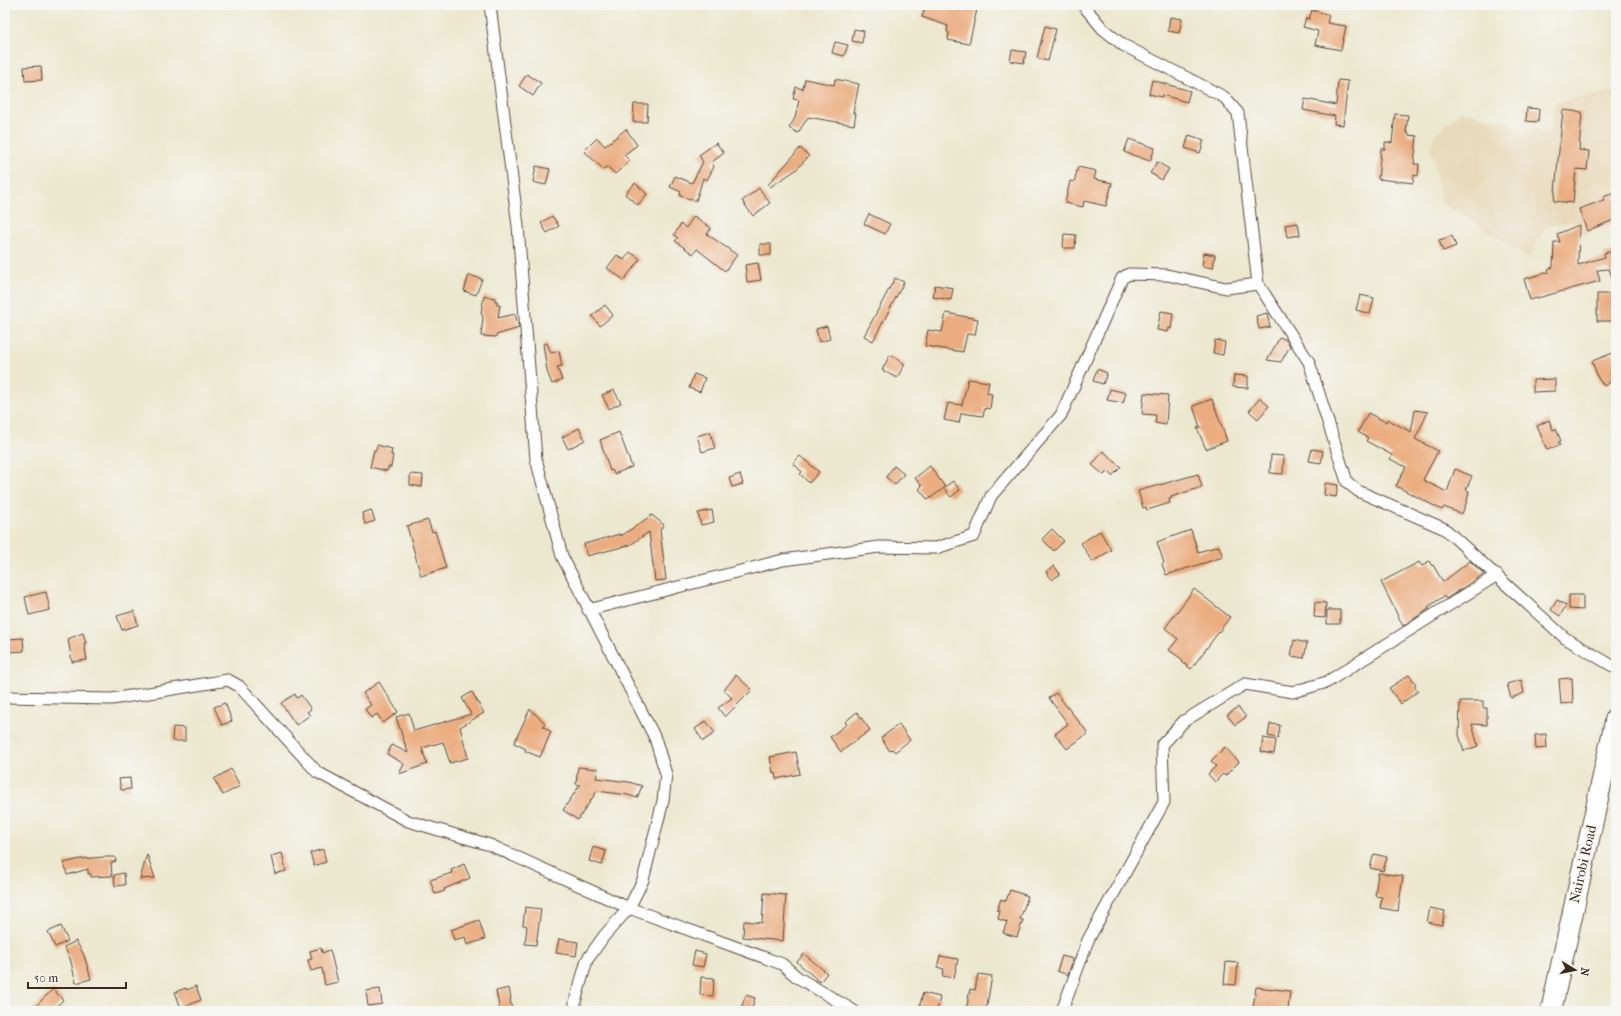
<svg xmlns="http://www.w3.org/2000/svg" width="1621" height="1016" viewBox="0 0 1621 1016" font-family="'IM FELL French Canon',serif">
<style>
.built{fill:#e8d9ba}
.building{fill:#ebad80}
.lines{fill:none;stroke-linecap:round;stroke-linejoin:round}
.street-casing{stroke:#564639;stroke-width:13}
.highway-casing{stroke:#564639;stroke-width:22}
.street{stroke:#fff;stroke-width:11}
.highway{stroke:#fff;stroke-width:20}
.labels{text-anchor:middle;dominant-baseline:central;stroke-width:3.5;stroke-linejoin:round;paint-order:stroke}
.street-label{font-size:14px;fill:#3b2a1e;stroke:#f6f6f2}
</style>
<rect width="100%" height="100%" fill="#f6f6f2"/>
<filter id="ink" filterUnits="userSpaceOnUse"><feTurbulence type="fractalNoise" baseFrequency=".025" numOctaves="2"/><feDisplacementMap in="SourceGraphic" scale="8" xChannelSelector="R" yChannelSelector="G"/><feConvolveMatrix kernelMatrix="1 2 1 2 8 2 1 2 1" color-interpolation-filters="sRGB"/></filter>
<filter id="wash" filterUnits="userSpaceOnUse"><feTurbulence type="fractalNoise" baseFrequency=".012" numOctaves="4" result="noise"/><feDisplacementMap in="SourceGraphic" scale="16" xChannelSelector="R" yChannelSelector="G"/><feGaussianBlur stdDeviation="0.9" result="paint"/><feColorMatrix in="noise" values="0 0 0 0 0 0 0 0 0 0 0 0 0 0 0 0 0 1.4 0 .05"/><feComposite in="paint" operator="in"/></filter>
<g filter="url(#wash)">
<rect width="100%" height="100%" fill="#ece8cf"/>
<path class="built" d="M1616 90V223L1583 234 1575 221 1547 226 1528 259 1520 251 1442 203 1431 147 1434 135 1462 111 1549 134 1556 102Z"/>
<g id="blocks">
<path class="building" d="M926 5H978L969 44 948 40 949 33 947 32 948 26 922 17Z
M1312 10 1329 15 1327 23 1346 26 1341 50 1315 45 1318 31 1303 27 1306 18 1309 19Z
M1170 17 1182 19 1179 33 1168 31Z
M1045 26 1056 29 1048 61 1037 58Z
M854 29 864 31 862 43 852 41Z
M835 42 848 45 844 56 832 53Z
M1012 50 1026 52 1024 63 1010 61Z
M41 66 42 80 25 81 24 67Z
M527 74 541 83 533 96 519 86Z
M805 79 834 85 835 79 859 84 853 113H856L854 125 808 117 798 133 789 128 795 118 799 100 793 99 796 87 803 89Z
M1152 80 1190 91 1187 102 1162 95V97L1149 94Z
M1338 80 1348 81 1343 125 1334 124 1335 116 1303 110 1305 99 1336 105Z
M634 104H648L647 122H633Z
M1527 108 1539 109 1538 122 1526 121Z
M1563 110 1582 112 1579 150 1589 151 1587 170 1576 169 1573 203 1554 201Z
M1395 114 1408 115 1406 132H1408V135L1417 136 1414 164H1419L1418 176 1414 175 1413 183 1378 179 1381 149H1385V142L1392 143Z
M626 129 637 145 624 155 630 161 615 174 607 166 604 170 584 151 597 138 605 146Z
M1189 135 1204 140 1200 153 1185 148Z
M1129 139 1155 148 1150 161 1124 152Z
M716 143 724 153 712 162 714 167 707 180 703 178 696 201 680 196 681 192 670 187 675 176 692 183 703 162 699 155Z
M800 148 809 156 796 170 770 187 768 185Z
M1157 162 1169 169 1162 180 1150 173Z
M536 166 550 169 546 185 533 182Z
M1078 167 1096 171 1094 179 1112 183 1106 206 1084 201 1083 207 1065 203 1070 181 1074 182Z
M635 183 647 194 638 205 625 194Z
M759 188 770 203 753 216 742 201Z
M1614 193 1616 199V219L1587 231 1579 209 1604 200 1603 197Z
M869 214 890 224 885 234 864 224Z
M552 216 559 226 547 233 541 223Z
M694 216 711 228 707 234 737 255 725 271 697 249 693 254 675 241 678 238 674 235 681 224 686 228Z
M1298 223 1300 235 1287 237 1285 225Z
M1579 225 1578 265 1605 257 1604 253 1616 251V283H1614L1609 269 1597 270 1600 281 1530 300 1524 279 1549 272 1548 269 1553 267 1554 242H1560L1557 234Z
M1064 234 1076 235 1075 248H1063Z
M1452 236 1456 246 1443 251 1439 240Z
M760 244H771V255H760Z
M630 252 640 259 624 280 607 268 617 255 624 260Z
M1204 253 1215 255 1213 268 1202 266Z
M758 263 761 280 747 282 745 265Z
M469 275 482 279 476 295 464 291Z
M895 278 904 282 873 341 864 336Z
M935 285 953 288 951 300 933 297Z
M1597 294H1616V321H1597Z
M1360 295 1374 298 1370 314 1356 310Z
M484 296 495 298V301H497V305H500L498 318 515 314 519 328 496 335V337L481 336 483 317 481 313Z
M605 305 613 315 600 326 592 316Z
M1161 311 1173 313 1171 329 1169 328 1168 332 1157 330Z
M946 313 978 319 975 335 967 334 963 352 925 346 928 330 942 332Z
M1267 313 1270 327 1259 329 1256 316Z
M827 326 830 339 819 342 816 329Z
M1280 337 1286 340 1290 346 1281 362 1267 360Z
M1215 340 1225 342 1223 355 1213 353Z
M547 343 551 353 559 351 562 366 557 367 562 380 552 384 547 371 543 344Z
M1613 353 1616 362V378L1604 386 1598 378 1592 361Z
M890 355 905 364 897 378 882 370Z
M1097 369 1107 373 1103 384 1093 381Z
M694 374 705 378 700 392 689 388Z
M1234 375 1248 376V388L1233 387Z
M968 379 989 382 987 393 992 394 990 409 985 408 983 416 961 413 959 423 944 420 948 403 962 405Z
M1555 379V391L1533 392V380Z
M1110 389 1126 393 1123 403 1107 400Z
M614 390 621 403 609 409 602 395Z
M1144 393 1168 395 1166 425 1155 423 1156 415 1142 414Z
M1260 398 1269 406 1258 419 1249 411Z
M1212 399 1227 441 1206 449 1197 428 1200 427 1193 406Z
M1415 410 1428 412 1415 439 1438 451 1423 480 1447 492 1455 469 1472 476 1466 490 1469 491 1467 501 1462 514 1444 507 1442 510 1396 486 1406 467 1390 459 1392 455 1366 441 1368 438 1358 432 1368 413 1386 422 1387 419 1411 432Z
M1549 420 1553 430 1556 429 1561 441 1558 442 1560 445 1547 450 1537 426Z
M579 428 585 440 568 449 562 437Z
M619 432 632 467 614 474 612 470 610 471 600 440Z
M710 432 715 448 702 452 697 436Z
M377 445 392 449 391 455H393L391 467H388L387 471 370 467 374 450H376Z
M1312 449 1323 451 1321 463 1309 461Z
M1103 451 1121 467 1112 476 1107 471 1104 475 1092 465Z
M1271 455 1284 456 1283 474 1270 473Z
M800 456 819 472 809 483 800 474 802 472 793 463Z
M894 466 904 474 895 485 886 477Z
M930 466 945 487 953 481 960 490 951 497 944 488 928 500 919 489 922 486 915 478Z
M410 474 423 475 422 487 410 485Z
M740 474 743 484 732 487 729 478Z
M1198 474 1202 487 1171 497 1172 498 1169 499 1170 503 1147 510 1146 507 1143 508 1138 491Z
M1325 483 1338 485 1336 497 1324 495Z
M371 510 375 521 365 524 362 513Z
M712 510 714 522 701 525 698 513Z
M652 515 664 525 660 530 666 580 655 581 649 532 630 545 587 556 584 544 620 534 621 536Z
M428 520 432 532 435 531 446 568 421 576 407 526Z
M1052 529 1064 541 1054 551 1042 539Z
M1191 530 1198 552 1219 546 1223 557 1166 575 1162 564 1164 563 1157 542Z
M1100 531 1111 550 1092 562 1081 543Z
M1429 561 1432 566 1433 565 1443 582 1470 561 1484 574 1446 599 1444 596 1428 607 1429 609 1403 626 1381 582 1419 562 1422 566Z
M1054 566 1060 574 1052 580 1046 572Z
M1194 589 1230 617 1191 669 1182 662 1183 660 1169 650 1178 639 1165 628Z
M46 592 50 610 29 615 25 597Z
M1569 595H1583V610L1569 609Z
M1557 600 1566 605 1560 616 1551 610Z
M1315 602 1326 603 1325 618 1314 617Z
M1327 610H1340V624H1327Z
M134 611 138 625 122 630 117 616Z
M83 633 86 643H84L87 660 72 662 68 639Z
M23 638 24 651 9 652 8 639Z
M1294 640 1307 643 1304 658 1291 656Z
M736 675 752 690 725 717 718 708 732 698 724 690Z
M1409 675 1416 684 1414 686 1418 691 1401 704 1389 688Z
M1572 678 1573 703 1561 704 1559 679Z
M1521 680 1524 693 1511 698 1507 684Z
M379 682 398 712 383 723 377 714 371 718 365 709 371 705 363 693Z
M472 692 484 713 460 727 468 758 450 763 443 742 422 748 427 764 399 774 404 764 387 754 392 745 408 753 396 717 409 713 414 731 471 714 462 698Z
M1056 693 1088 733 1067 749 1055 734 1068 724 1049 698Z
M295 694 297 698 301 695 311 709 307 712 310 715 296 725 281 703Z
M1460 701H1483V708H1487V725L1472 724 1478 746 1464 751 1459 735Z
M225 703 232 721 222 725 214 707Z
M1238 707 1246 717 1235 725 1227 715Z
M530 709 545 723 543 726 551 732 540 757 525 751 526 749 514 743Z
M857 712 870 730 841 752 830 737 847 724 845 722Z
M706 721 715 733 703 741 695 729Z
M899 724 910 740 895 752 892 749 890 751 881 738Z
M1270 724 1280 725 1278 738 1268 736Z
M173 727 185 728V741H172Z
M1546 734 1547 748 1536 749 1535 735Z
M1263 738 1276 740 1274 754 1261 752Z
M1225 747 1239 762 1225 776 1223 774 1215 782 1208 774 1216 766 1211 761Z
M796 752 800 774 776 779 775 772 773 773 770 757Z
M578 767 598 769 596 778 629 782 642 786 637 798 628 795 597 791 578 820 563 810 580 785 576 784Z
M231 769 240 786 223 795 214 779Z
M130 778 131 789 121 790 119 779Z
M593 847 606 851 602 865 589 861Z
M323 849 326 862 314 866 310 853Z
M282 853 286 871 275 874 271 856Z
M147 854 155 878 140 879Z
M1374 854 1387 857 1383 871 1370 868Z
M104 857H115L116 861 111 863 112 876 91 877V874H88V869L67 875 64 863 80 859Z
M464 864 470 878 444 889 445 891 435 894 430 880 452 873 451 870Z
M124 873 125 885 115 886 114 875Z
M1378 873 1403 876 1398 911 1380 908 1382 897 1375 896Z
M1010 890 1028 896 1020 919 1023 920 1017 937 1003 933 1007 922 998 919 1000 911 997 910 1001 899 1006 901Z
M764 893 786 895 783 941 743 937 744 921 762 923Z
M525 907 541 909 536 945 525 944 527 926 523 925Z
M1430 908 1445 911 1442 925 1427 922Z
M479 920 485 939 467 945 465 937 454 940 451 930Z
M61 926 68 941 55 947 48 932Z
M559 939 578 942 576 956 556 953Z
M76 941 84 955 91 979 76 983 70 958 64 947Z
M321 948 322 953 330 950 338 982 325 985 322 968 311 971 308 960 312 959 310 951Z
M695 951 706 954 703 967 692 965Z
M804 954 827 973 820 982 797 962Z
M940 956 958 959 954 978 942 976 944 969 937 967Z
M1062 956 1073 959 1068 975 1057 971Z
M1226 962 1238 963 1236 985 1224 984Z
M978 974 992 976 986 1011H966L970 989 975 990Z
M701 977 714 978 713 996 700 995Z
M196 986 201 1000 181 1008 175 992 186 988 187 990Z
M1256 987 1290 991 1288 1011 1253 1008Z
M509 988 511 999H510L512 1011H500L496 991Z
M53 989 63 1000 52 1011H31Z
M380 989 382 1004 368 1006 366 991Z
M923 993 940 997 937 1011 919 1008Z
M746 995 755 998 751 1011H740Z"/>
</g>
</g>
<g filter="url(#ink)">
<use href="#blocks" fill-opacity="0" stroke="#564639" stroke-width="1"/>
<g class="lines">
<g class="street-casing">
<path id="street" d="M490 5 518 226 536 459 562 556 655 738 666 774 663 801 643 880 629 908 604 936 587 960 575 1002V1011
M1083 5 1103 29 1123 45 1224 97 1238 113 1258 284 1309 362 1347 482 1358 491 1445 529 1565 638 1616 668
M588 610 783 560 879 547 936 548 974 536 991 496 1061 415 1122 278 1129 274 1167 275 1226 288 1258 284
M5 697 112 699 228 680 239 686 317 772 408 821 490 845 629 908 782 964 797 977 854 1011
M1062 1011 1088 940 1164 802 1162 745 1184 721 1245 684 1293 692 1327 682 1497 575"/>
</g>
<g class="highway-casing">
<path id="highway" d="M1551 1011 1616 717"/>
</g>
<use href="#street" class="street"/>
<use href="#highway" class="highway"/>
</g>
</g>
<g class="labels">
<g class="street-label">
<text transform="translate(1583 864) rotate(-77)">Nairobi Road</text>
</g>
</g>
<rect width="1621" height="1016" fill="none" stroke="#f6f6f2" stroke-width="20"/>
<g transform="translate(1575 970) rotate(100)" stroke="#f6f6f2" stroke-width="3" paint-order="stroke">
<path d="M0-3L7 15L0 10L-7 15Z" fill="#3b2a1e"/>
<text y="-6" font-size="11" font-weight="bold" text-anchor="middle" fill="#3b2a1e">N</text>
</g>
<path d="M28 982v6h98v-6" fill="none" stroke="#3b2a1e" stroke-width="2"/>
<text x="34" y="982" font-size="12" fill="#3b2a1e" stroke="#f6f6f2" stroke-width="3" paint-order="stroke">50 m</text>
</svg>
